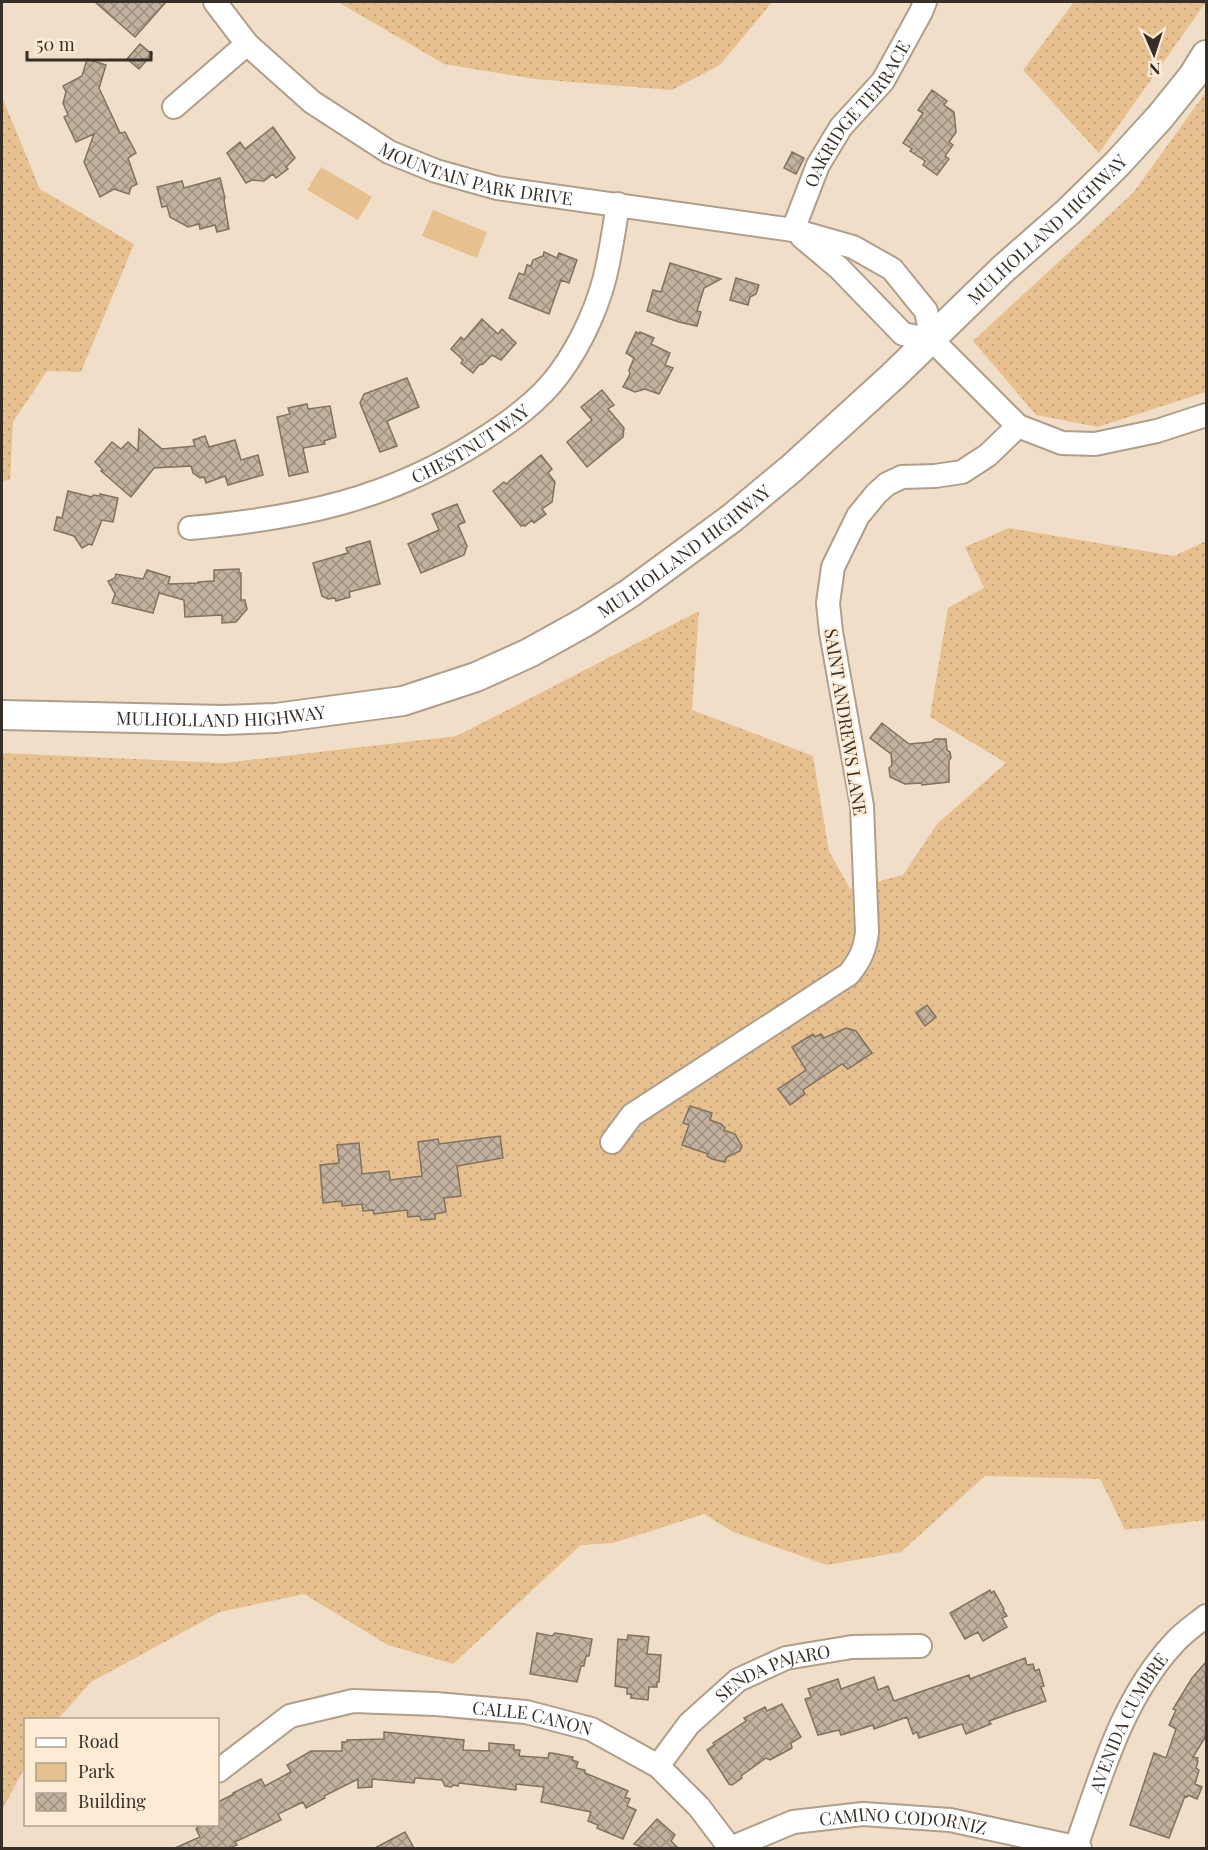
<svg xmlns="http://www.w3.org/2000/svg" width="1208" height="1850" viewBox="0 0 1208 1850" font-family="'Playfair Display',serif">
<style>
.green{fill:url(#green-dots)}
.pitch{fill:#e7c090}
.building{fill:url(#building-cross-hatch);stroke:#81715f;stroke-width:1.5}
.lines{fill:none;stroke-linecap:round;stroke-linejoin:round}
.minor-casing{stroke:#af9e8a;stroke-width:26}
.major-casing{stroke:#af9e8a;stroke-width:32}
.minor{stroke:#fff;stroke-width:22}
.major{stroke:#fff;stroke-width:28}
.labels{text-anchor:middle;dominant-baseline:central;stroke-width:4.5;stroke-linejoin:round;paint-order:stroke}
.street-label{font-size:18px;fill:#362f27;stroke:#fdebd6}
</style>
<defs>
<pattern id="green-dots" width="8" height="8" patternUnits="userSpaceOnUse" patternTransform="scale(1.5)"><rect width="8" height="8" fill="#e7c090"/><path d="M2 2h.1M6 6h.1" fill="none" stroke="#c7a57c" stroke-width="1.8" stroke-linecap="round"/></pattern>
<pattern id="building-cross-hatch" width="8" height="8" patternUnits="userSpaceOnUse" patternTransform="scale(1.5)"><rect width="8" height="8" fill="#c1b19d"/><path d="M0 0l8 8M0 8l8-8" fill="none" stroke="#9e9080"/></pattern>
</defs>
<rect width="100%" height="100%" fill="#f0dec9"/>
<path class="green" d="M338 2H772L720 65 672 90 535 79 444 64Z
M1074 2H1206L1099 153 1023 70Z
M1206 92V392L1098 427 1036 415 973 341 1133 193Z
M2 97 40 189 134 244 81 372 47 371 13 422 10 480 2 481Z
M1009 528 1174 556 1206 541V1520L1125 1530 1100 1479 985 1476 901 1552 827 1565 733 1532 704 1514 613 1543 581 1545 453 1664 388 1645 304 1594 220 1612 91 1682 58 1719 26 1720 25 1767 2 1810V753L223 763 457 736 699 611 692 710 813 756 829 851 850 889 903 875 937 824 1006 763 930 717 948 608 984 588 965 547Z"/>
<path class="pitch" d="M321 167 372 197 358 220 307 190Z
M433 210 487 232 477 258 422 236Z"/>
<path class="building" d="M95 2H166L135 37Z
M140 44 152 54 139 69 127 59Z
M87 59 106 65 99 88 120 133 125 132 136 153 128 158 137 184 131 187 129 194 114 189 100 197 84 162 94 134 76 142 64 117 68 115 63 103 66 92 63 86 82 76Z
M932 90 947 101 944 105 954 112 956 132 949 142 953 145 945 156 949 159 937 175 923 165 925 161 910 151 912 149 903 143 923 113 918 110Z
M273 127 295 158 286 167 288 169 276 178 273 174 264 181 252 180 246 183 227 153 240 142 245 149Z
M792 152 804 158 796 174 784 168Z
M220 178 225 198 224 200 229 229 217 232 215 225 200 229 199 224 188 227 170 217 167 206 162 207 157 187 182 181 184 188Z
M544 252 557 258 559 253 577 260 569 283 561 280 549 314 509 298 519 273 524 275 527 265 531 266 533 260 543 256Z
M670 263 721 279 704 288 697 311 701 312 697 326 679 322 647 311 653 290 661 292Z
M736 278 759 285 756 294 750 297 748 305 730 300Z
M482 319 498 334 502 329 516 343 501 360 492 355 483 364 479 365 473 373 461 363 463 360 451 349 461 337 464 340Z
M636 332 640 334V332L654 338 651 344 670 353 665 365 673 368 659 394 645 389 635 392 623 387 630 374 629 370 634 358 626 353Z
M407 378 419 407 387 421 397 446 380 452 360 403 364 394Z
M602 390 614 405 608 409 624 428 623 437 587 467 567 442 592 420 581 407Z
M307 404 308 409 330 406 336 437 324 441 325 444 303 448 308 472 289 476 277 417 290 414 288 408Z
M139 429 162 449 195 446 193 440 205 436 209 447 235 440 241 460 258 455 263 475 228 485 225 476 206 483 204 477 200 478 193 473 191 466 154 468 131 497 101 471 103 470 95 462 112 442 121 449 128 442 138 451Z
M541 455 552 469 548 473 555 482 552 502 542 509 546 514 534 523 532 520 525 526 523 525 521 526 493 491 504 482 506 484Z
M68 491 92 497 93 495 100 496V494L118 498 113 522 102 520 92 545 89 544 82 548 74 536 54 530 57 517 62 518Z
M457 504 465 522 458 525 467 546 464 555 421 573 408 544 439 530 432 514Z
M370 541 380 584 349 592 350 597 336 601 335 598 328 599 322 596 313 563 348 553 346 548Z
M239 569V573H241V600H245L247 609 236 622 222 623V615L185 617 184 600 159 593 153 613 112 603 115 594 108 581 115 578 116 574 143 579 147 570 170 577 168 584 198 583V582L214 581V570Z
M882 723 909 744 931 742 935 739H946L947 750 950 752 951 758 949 760V782L922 785 921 783 905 784 890 777 889 768 892 765 891 754 870 738Z
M927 1005 936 1017 925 1026 916 1013Z
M846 1028 856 1031 872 1053 848 1069 842 1064 803 1090 805 1094 790 1105 778 1089 806 1070 792 1047 813 1034 815 1037 821 1034 824 1038Z
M690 1106 712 1113 710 1120 721 1124 725 1128 724 1130 735 1134 742 1146 740 1151 727 1157 725 1162 712 1159 707 1156 708 1154 682 1145 689 1125 683 1123Z
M500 1136 503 1158 457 1166 461 1196 444 1198 446 1212 435 1214V1219L421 1220 420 1216 408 1217 407 1210 374 1214 373 1210 363 1211 362 1204 342 1206V1201L323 1203 320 1165 339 1163 337 1145 359 1143 362 1174 389 1171 390 1180 422 1176 418 1142 438 1139 439 1144Z
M990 1590 991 1593 994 1591 1004 1609 1003 1610 1007 1616 1002 1618 1007 1627 983 1641 978 1632 965 1639 950 1613Z
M537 1633 552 1636 555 1633 568 1635 592 1639 589 1656H586L584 1666H581L577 1682 530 1674Z
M628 1635 649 1637 647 1654 661 1655 659 1682H657V1687H649L648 1700 631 1698V1694H627V1688L615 1686 618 1639 627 1640Z
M1025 1658 1027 1665 1033 1664 1035 1671 1039 1669 1044 1686 1041 1687 1046 1701 989 1721 991 1724 966 1734 962 1724 919 1738 917 1732 913 1734 907 1717 874 1729 873 1725 841 1735 839 1730 818 1735 805 1699 811 1697 808 1689 838 1679 841 1689 874 1677 878 1690 888 1686 894 1701 969 1675 970 1679Z
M1206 1662V1736L1193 1757 1198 1758 1197 1760 1198 1761 1196 1768 1199 1770 1195 1784 1202 1787 1197 1799 1188 1795 1187 1797 1185 1796 1169 1838 1130 1825 1154 1753 1166 1758 1176 1729 1169 1725 1176 1710 1173 1709 1192 1678Z
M782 1704 801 1737 791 1743 792 1748 770 1760 766 1758 741 1776 742 1778 732 1785 729 1784 707 1750 714 1745 713 1743 746 1721 744 1718 765 1707 767 1711Z
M384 1732 464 1740 463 1750 489 1751V1743L514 1745V1750H520L519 1756 548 1758 549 1753H552L573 1757 572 1760 578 1762 576 1768 585 1770V1773L626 1790 628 1791 625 1797 630 1799 627 1806 636 1810 623 1839 597 1828 598 1825 588 1821 591 1812 541 1802 544 1787 516 1784V1790L459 1783 458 1786 454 1785 451 1787 445 1786 442 1780 415 1778 414 1783 372 1779V1787L358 1788V1779L324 1796 325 1798 306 1808 303 1802 278 1814 281 1820 235 1842 237 1845 229 1848H175L200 1837 196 1829 199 1826 202 1824H218V1802L234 1794 233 1793 261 1779 265 1786 291 1772 287 1765 311 1751H342V1742H347V1740L384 1739Z
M657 1819 675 1835 671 1841 678 1848H644L634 1844Z
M405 1832 414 1848H375Z"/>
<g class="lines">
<g class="minor-casing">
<g id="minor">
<path id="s1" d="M215 2 247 44 312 102 389 152 436 171 497 188 793 230 853 247 892 269 926 311 932 340"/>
<path d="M174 107 247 44"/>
<path id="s2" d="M793 230 818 165 841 127 883 81 921 12 925 2"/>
<path d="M802 237 839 268 903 334 932 340"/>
<path d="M932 340 1018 426 1062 443 1095 444 1157 431 1206 415"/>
<path id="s3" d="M190 528C300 518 389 500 483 439 511 421 539 401 559 374 582 343 601 301 608 263 612 243 615 224 618 204"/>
<path d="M612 1142 632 1115 849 974C860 960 865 950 867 932L862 806 831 632 828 603 833 567 858 516 876 494 887 484 902 477 935 476 962 472 988 455 1018 426"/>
<path id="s4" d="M658 1766 689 1724 738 1680 786 1658 852 1647 920 1646"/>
<path id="s5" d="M218 1771 290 1716 353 1701 436 1704 526 1712 591 1729 658 1766 699 1807 730 1848"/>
<path id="s6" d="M1076 1847C1101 1776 1122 1698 1175 1642 1184 1632 1196 1624 1206 1616"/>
<path id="s7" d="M731 1848 793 1822 863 1814 950 1820 1080 1848"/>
</g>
</g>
<g class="major-casing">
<g id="major">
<path id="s8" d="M2 715 224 720 276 718 403 701 476 677 529 653 585 622 630 593 732 518 792 468 893 376 1003 269 1068 212 1117 164 1160 117 1193 76 1206 55"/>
</g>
</g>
<use href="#minor" class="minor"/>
<use href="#major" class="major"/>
</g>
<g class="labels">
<g class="street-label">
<text stroke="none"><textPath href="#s2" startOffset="134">OAKRIDGE TERRACE</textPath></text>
<text stroke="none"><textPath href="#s1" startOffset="322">MOUNTAIN PARK DRIVE</textPath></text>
<text stroke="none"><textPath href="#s8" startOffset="1209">MULHOLLAND HIGHWAY</textPath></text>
<text stroke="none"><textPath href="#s3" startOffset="296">CHESTNUT WAY</textPath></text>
<text stroke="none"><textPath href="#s8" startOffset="723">MULHOLLAND HIGHWAY</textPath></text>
<text stroke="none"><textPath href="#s8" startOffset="219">MULHOLLAND HIGHWAY</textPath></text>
<text transform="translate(846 722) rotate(81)">SAINT ANDREWS LANE</text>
<text stroke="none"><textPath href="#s4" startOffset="153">SENDA PAJARO</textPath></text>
<text stroke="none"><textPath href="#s5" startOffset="336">CALLE CANON</textPath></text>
<text stroke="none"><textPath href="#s6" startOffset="135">AVENIDA CUMBRE</textPath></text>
<text stroke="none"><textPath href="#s7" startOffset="178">CAMINO CODORNIZ</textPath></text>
</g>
</g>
<rect width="1208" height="1850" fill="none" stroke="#362f27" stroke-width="6"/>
<rect x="24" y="1718" width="195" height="108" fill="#fdebd6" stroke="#ada090" stroke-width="1.5"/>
<rect x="36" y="1738" width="30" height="9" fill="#ffffff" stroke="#ada090" stroke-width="1.5"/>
<text x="78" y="1748" font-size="18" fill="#362f27">Road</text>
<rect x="36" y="1763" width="30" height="18" fill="#e7c090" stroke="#ada090" stroke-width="1.5"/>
<text x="78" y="1778" font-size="18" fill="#362f27">Park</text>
<rect x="36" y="1793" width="30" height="18" fill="url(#building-cross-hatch)" stroke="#ada090" stroke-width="1.5"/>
<text x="78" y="1808" font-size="18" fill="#362f27">Building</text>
<g transform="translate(1154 54) rotate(177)" stroke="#fdebd6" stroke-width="4.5" paint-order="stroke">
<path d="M0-4.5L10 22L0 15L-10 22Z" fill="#362f27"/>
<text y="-9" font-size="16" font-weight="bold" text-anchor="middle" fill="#362f27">N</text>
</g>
<path d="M27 51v9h124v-9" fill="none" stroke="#362f27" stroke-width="3"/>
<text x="36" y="51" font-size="18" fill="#362f27" stroke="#fdebd6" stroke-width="4.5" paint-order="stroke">50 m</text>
</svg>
